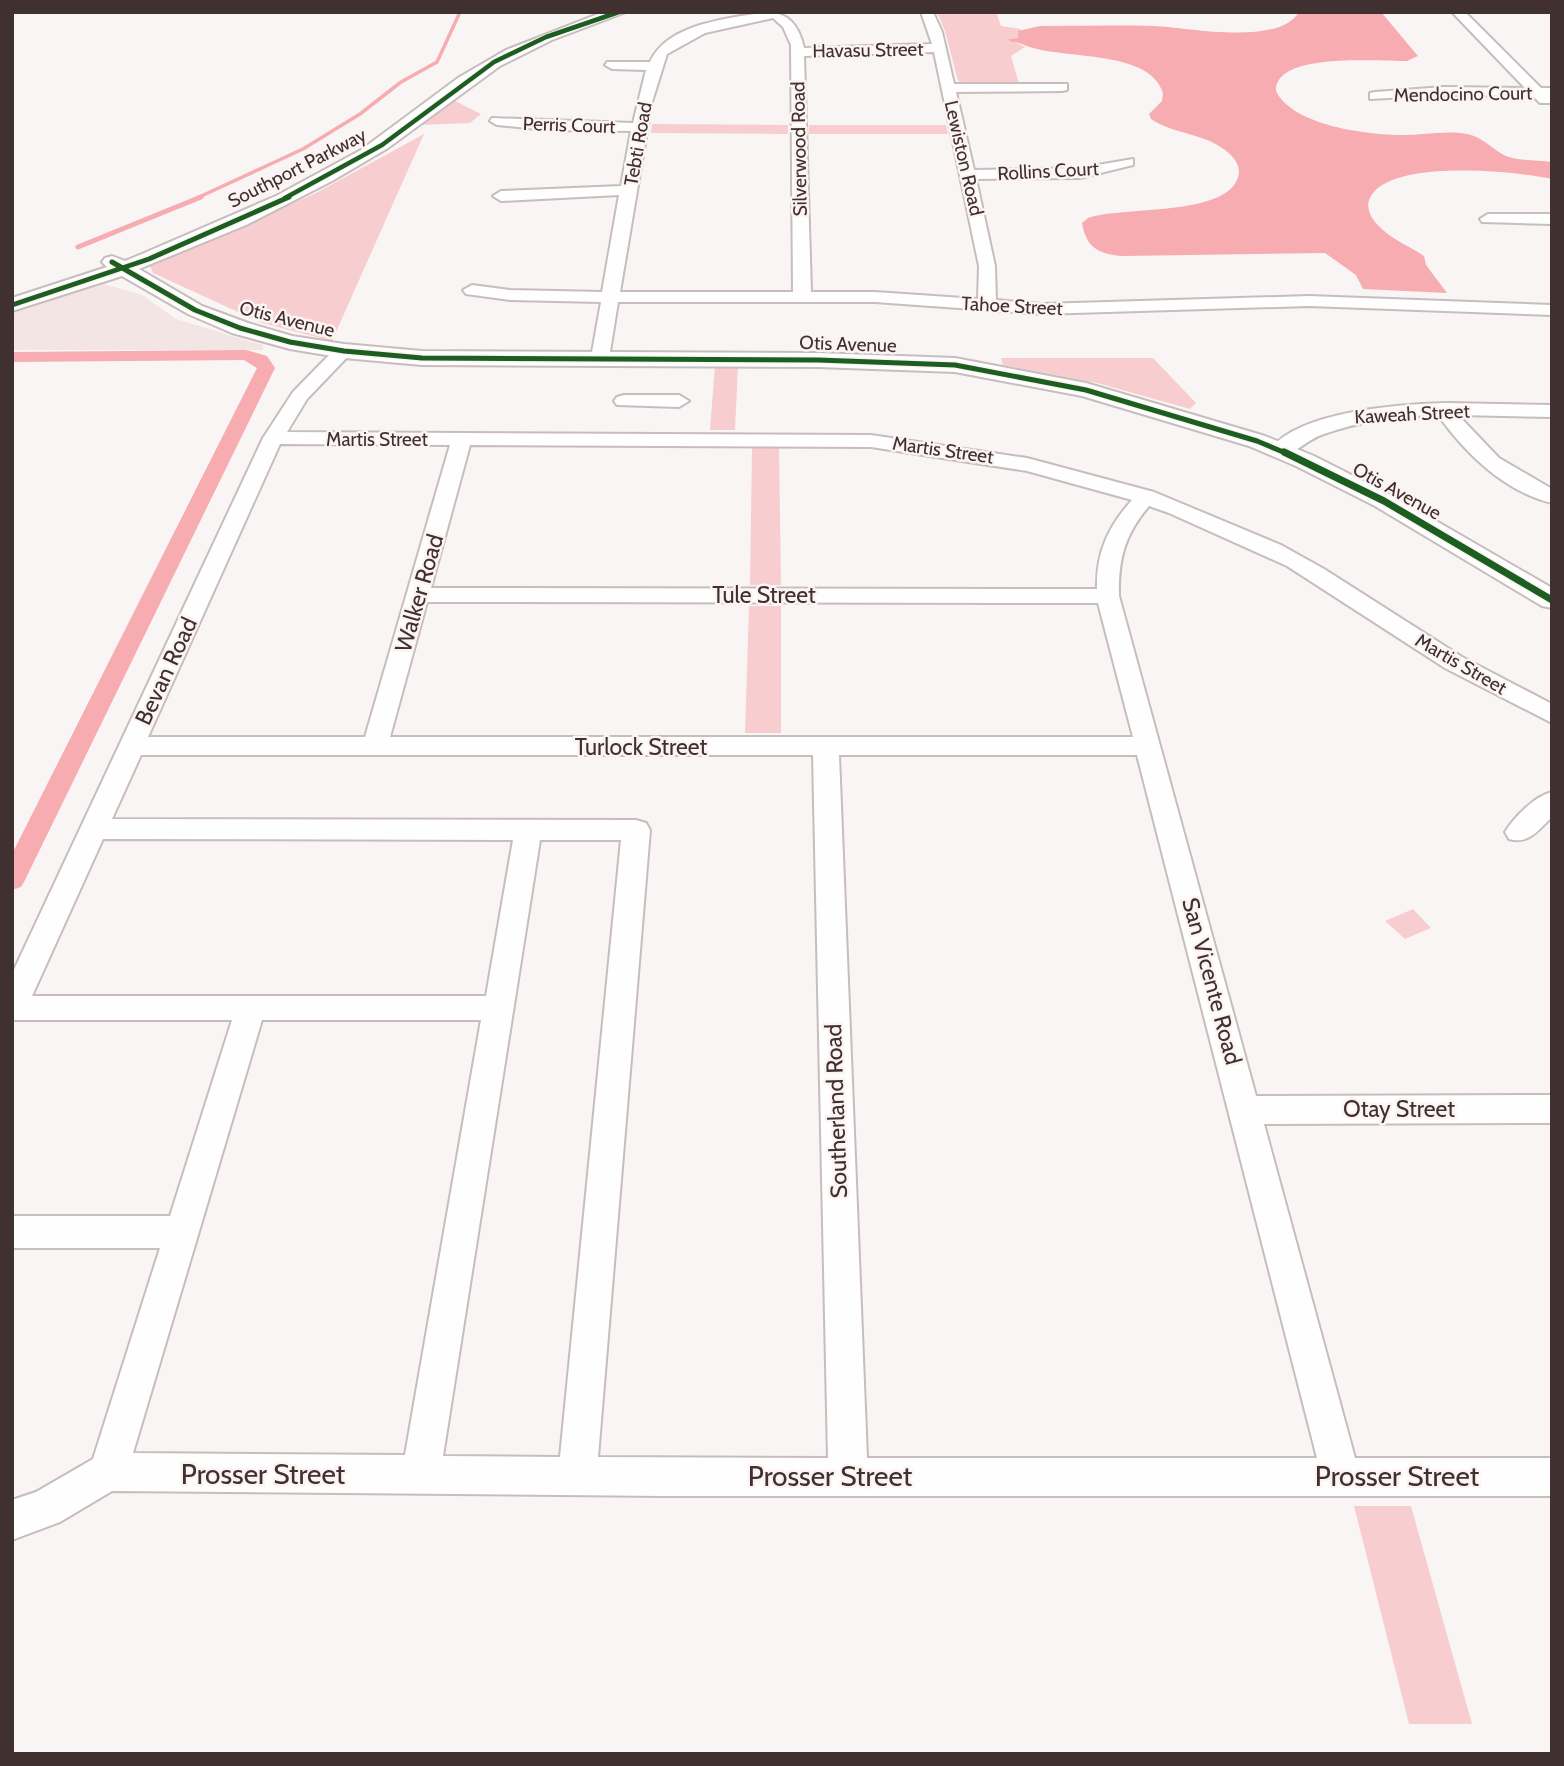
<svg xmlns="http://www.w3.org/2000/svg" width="1564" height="1766" viewBox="0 0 1564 1766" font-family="Cabin,sans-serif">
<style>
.built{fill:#f4e5e5}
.green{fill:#f8cdcf}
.water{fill:#f6acb0}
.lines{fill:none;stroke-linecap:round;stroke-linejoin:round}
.stream-far1{stroke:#f6acb0;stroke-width:3.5}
.stream{stroke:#f6acb0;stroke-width:5}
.canal{fill:#f6acb0;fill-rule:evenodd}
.minor-casing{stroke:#c7bdbd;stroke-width:4}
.tertiary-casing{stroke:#c7bdbd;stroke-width:4}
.minor{fill:#fefefe;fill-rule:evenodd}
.tertiary{fill:#fefefe;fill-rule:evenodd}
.cycleway-far2-casing{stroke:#fcf3f3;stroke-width:6}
.cycleway-far1-casing{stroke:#fcf3f3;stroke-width:8}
.cycleway-casing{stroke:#fcf3f3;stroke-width:10}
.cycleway-far2{stroke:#1b5e20;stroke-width:4.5}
.cycleway-far1{stroke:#1b5e20;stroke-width:5}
.cycleway{stroke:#1b5e20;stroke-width:7}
.labels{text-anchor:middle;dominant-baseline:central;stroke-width:5;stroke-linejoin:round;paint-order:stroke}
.far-street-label{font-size:19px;fill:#403030;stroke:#fcf3f3}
.street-label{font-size:23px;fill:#403030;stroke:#fcf3f3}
.near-street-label{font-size:28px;fill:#403030;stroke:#fcf3f3}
</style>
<rect width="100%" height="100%" fill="#faf5f5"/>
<path class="built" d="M104 284 142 295 176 319 263 345V350H12V312Z"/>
<path class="green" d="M937 12H996L1001 26 1021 29 1018 38 1008 39 1025 47 1011 56 1019 84H967L958 81 945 31Z
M451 99 481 114 470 123 420 125Z
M652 124 788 125V134L651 133Z
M809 125H946L948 134H809Z
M424 134 332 341 262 323 153 273 150 266 316 193Z
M1001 358H1153L1196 403 1190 409 1097 383 1003 365Z
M715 365H738L735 430H710Z
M752 446 779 447 781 585H750Z
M749 606H781V733H745Z
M1413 909 1431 928 1405 939 1385 921Z
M1354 1506H1411L1472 1724H1409Z"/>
<path class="water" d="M1299 12H1381L1418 56 1407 61C1381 62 1275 51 1276 91 1293 126 1368 135 1403 135 1424 135 1446 130 1467 134 1484 137 1494 152 1509 157 1522 161 1538 160 1552 162V179C1513 171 1400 160 1373 193 1365 203 1368 213 1375 222 1388 238 1408 245 1424 256L1426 265 1447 293 1363 289 1356 275 1325 253 1122 256C1098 254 1086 247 1082 223L1088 218C1120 206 1227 217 1238 177 1242 166 1233 156 1225 150 1203 133 1173 134 1151 119L1149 114 1162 101 1163 93C1149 47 1056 61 1022 44 1016 41 1013 44 1008 39L1018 38V31L1040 26C1078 26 1116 25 1153 26 1187 27 1278 47 1299 12Z"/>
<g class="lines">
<path class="stream-far1" d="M197 198 303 149 360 114 401 82 437 62 460 12"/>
<path class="stream" d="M78 247 201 197"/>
<path class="canal" d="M246 350 267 356 275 368 25 880 21 887 12 890V854L257 368 244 360 12 362V352Z"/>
<g class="minor-casing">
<path id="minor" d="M765 12C788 12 799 25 804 48L932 44 921 12H933L942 32 954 84H1067V90L1062 91 956 92 974 170 1080 168 1133 159V165L1080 178 976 179 995 266 996 300 1041 304 1309 296 1552 305V315L1309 306 1041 314 875 302H618L609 358 600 364 591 358 601 302 510 300 466 294 463 290 472 285 510 290 602 292 619 195 501 201 493 196 501 191 621 186 631 131 548 130 497 125 490 121 492 118 633 123 646 70 612 69 605 65 607 62H650C668 23 727 19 765 12ZM773 18 783 27 791 45 793 292H620L652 102 667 54 705 33ZM934 52 979 266 978 299 875 292H811L804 56Z
M1452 12H1465L1541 88H1552L1550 103H1540L1533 96 1444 95 1370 99V93L1375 92 1444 87 1525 88Z
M1488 214H1552V224L1482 222 1480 219Z
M344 345 353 351 307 399 287 432 871 435 1027 458 1154 492 1281 545 1324 569 1462 657 1552 704V723L1445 668 1287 566 1169 513 1149 506C1125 534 1118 559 1119 596L1256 1096 1552 1095V1123L1264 1124 1355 1458H1552V1496H662L112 1491 60 1522 12 1540V1500L36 1492 93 1459 160 1248H12V1216H170L232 1020H12V974L263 438 293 392 337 347ZM280 444 450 445 365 737H148ZM470 445 871 447 1027 471 1132 500C1108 527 1096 553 1097 589L431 588ZM427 602 1098 603 1133 737H390ZM141 755H813L828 1458 598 1457 650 830 646 823 636 820 112 819ZM839 755H1137L1317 1458H867ZM103 839 513 840 486 996H32ZM540 840H621L560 1457 443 1456ZM262 1020H481L405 1455 133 1453Z
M624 395H679L689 401 679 407 617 405 614 401 617 397Z
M1447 403 1552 405V417L1458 415 1499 458 1552 489V503C1505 492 1465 453 1438 415 1397 416 1360 421 1321 435 1305 441 1291 459 1273 454L1270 450C1298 411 1402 404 1447 403Z
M1552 792V817C1539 829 1529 845 1509 839L1505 832C1514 817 1535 796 1552 792Z"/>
</g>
<g class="tertiary-casing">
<path id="tertiary" d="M603 12H626L552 40 500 66 388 148 332 181 246 225 139 269 202 306 248 323 292 336 344 344 422 351 818 353 955 358 1086 383 1265 436 1314 456 1393 496 1552 588V608L1542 606 1375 506 1296 466 1249 446 1082 396 955 372 818 367 422 365 344 358 290 349 232 333 188 314 122 276 12 311V298L107 267 102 262 105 258 112 256 125 261 142 254 276 196 361 150 458 78 506 50Z"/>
</g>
<use href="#minor" class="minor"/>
<use href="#tertiary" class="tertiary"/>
<g class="cycleway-far2-casing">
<path id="cycleway-far2" d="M285 198 382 145 494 62 546 37 619 12"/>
</g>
<g class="cycleway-far1-casing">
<path id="cycleway-far1" d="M112 262 195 310 240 328 290 342 344 351 422 358 818 360 955 365 1086 390 1257 441 1288 454
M12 305 149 259 289 197"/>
</g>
<g class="cycleway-casing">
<path id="cycleway" d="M1284 452 1384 501 1552 600"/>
</g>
<use href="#cycleway-far2" class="cycleway-far2"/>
<use href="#cycleway-far1" class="cycleway-far1"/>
<use href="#cycleway" class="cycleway"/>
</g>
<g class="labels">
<g class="far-street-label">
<text transform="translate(868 50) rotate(-1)">Havasu Street</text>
<text transform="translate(1463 94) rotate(-1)">Mendocino Court</text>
<text transform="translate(569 125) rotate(2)">Perris Court</text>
<text transform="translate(638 144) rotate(-80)">Tebti Road</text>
<text transform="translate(799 149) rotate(-91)">Silverwood Road</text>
<text transform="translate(964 158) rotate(77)">Lewiston Road</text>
<text transform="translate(297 168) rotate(-27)">Southport Parkway</text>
<text transform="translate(1048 171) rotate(-3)">Rollins Court</text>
<text transform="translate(1012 306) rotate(3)">Tahoe Street</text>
<text transform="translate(287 319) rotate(14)">Otis Avenue</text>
<text transform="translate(848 344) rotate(2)">Otis Avenue</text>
<text transform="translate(1412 414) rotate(-3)">Kaweah Street</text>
<text x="377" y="439">Martis Street</text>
<text transform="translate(943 450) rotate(8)">Martis Street</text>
<text transform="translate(1397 491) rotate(29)">Otis Avenue</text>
<text transform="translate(1461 664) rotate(30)">Martis Street</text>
</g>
<g class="street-label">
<text transform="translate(419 593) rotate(-74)">Walker Road</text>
<text x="764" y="595">Tule Street</text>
<text transform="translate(166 671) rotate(-65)">Bevan Road</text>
<text x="641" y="747">Turlock Street</text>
<text transform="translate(1212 981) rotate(75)">San Vicente Road</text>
<text x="1399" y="1109">Otay Street</text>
<text transform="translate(836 1111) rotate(-92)">Southerland Road</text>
</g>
<g class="near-street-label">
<text x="263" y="1474">Prosser Street</text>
<text x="830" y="1476">Prosser Street</text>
<text x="1397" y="1476">Prosser Street</text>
</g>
</g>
<rect width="1564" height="1766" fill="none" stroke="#403030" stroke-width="28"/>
</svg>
